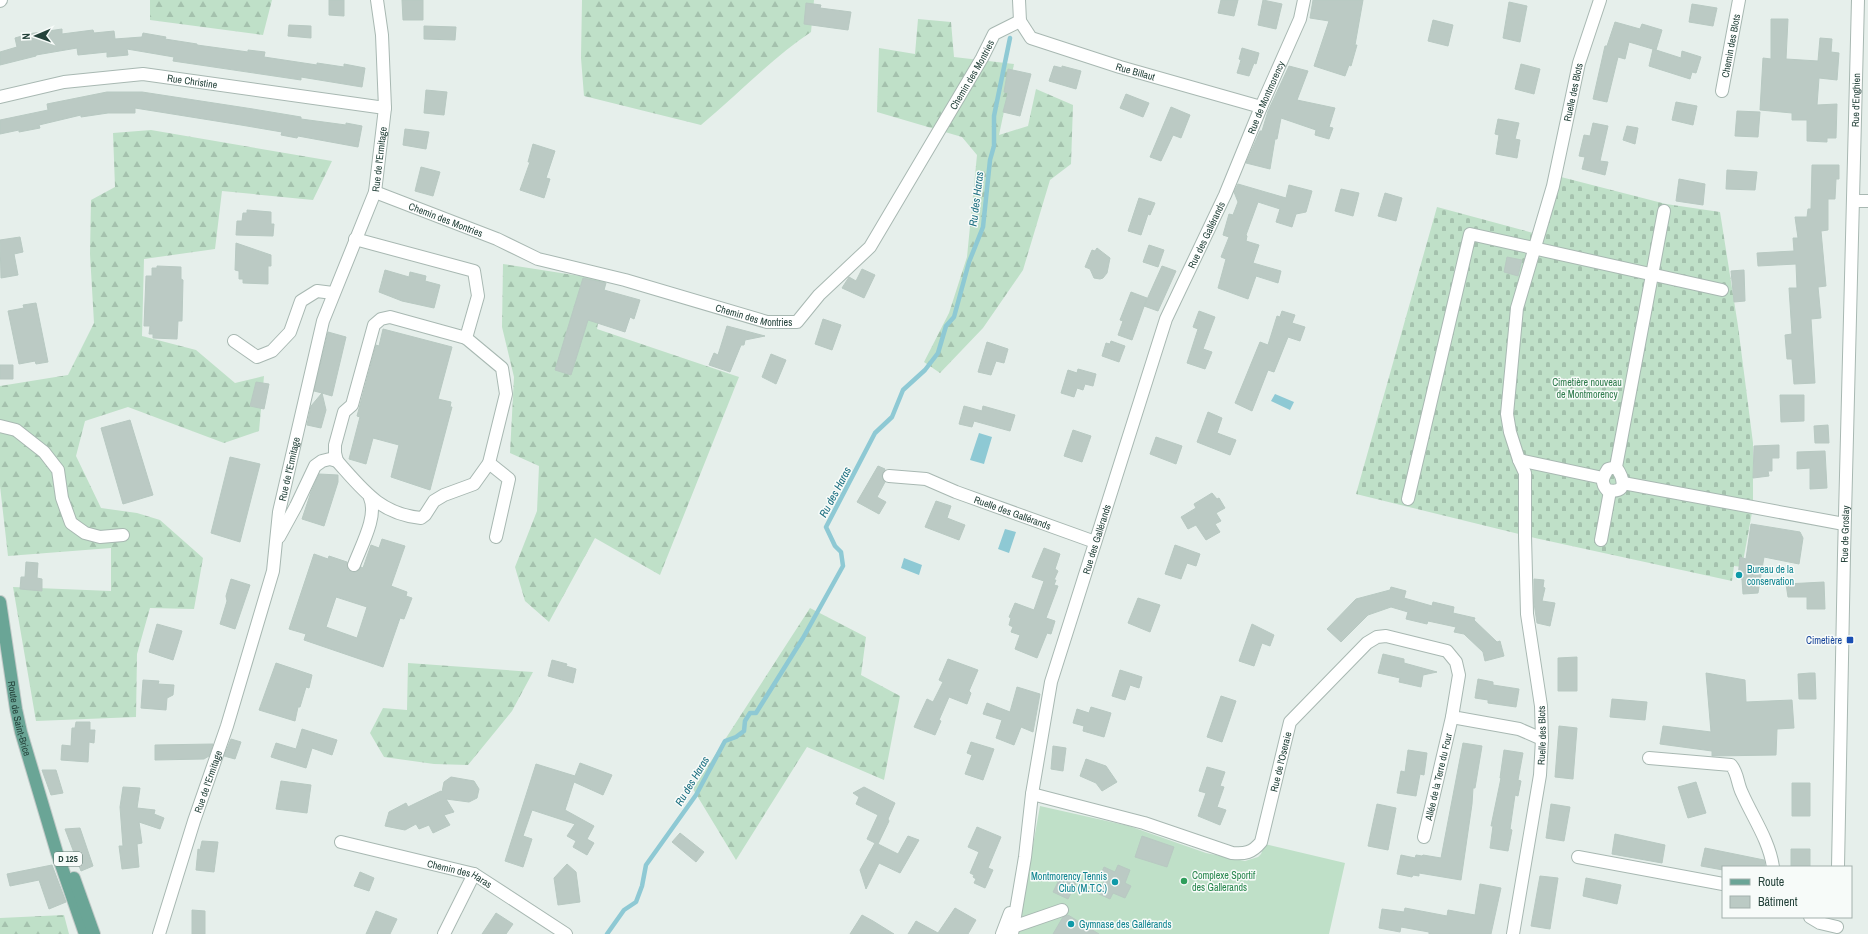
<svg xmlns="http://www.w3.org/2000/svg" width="1868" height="934" viewBox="0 0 1868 934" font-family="'Archivo Narrow',sans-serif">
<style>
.forest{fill:url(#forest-firs)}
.cemetery{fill:url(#cemetery-stones)}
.pitch{fill:#bfe0c8}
.water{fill:#8ec9d4}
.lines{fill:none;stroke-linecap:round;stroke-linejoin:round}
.stream{stroke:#8ec9d4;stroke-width:4.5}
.building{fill:#bbcac4;stroke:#b8c9c2;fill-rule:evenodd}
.minor-casing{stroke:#a8b8b2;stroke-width:14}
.major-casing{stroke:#c2cac8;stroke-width:14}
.minor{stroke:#fff;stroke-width:12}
.major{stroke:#6aa596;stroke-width:12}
.culture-dot{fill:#0f9aa8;stroke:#f7fbf9;stroke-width:1.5}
.transit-dot{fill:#1a4fb4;stroke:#f7fbf9;stroke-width:1.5}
.leisure-dot{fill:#2e9e5b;stroke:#f7fbf9;stroke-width:1.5}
.labels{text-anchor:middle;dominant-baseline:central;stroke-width:3;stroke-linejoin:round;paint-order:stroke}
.shield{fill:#f7fbf9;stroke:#637a73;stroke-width:1}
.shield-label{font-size:9px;font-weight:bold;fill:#24423a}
.street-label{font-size:10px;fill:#24423a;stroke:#f7fbf9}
.park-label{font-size:10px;fill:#2d7a4b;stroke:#f7fbf9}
.culture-label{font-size:10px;fill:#0d838f;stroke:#f7fbf9;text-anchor:start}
.transit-label{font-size:10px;fill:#164399;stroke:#f7fbf9;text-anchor:end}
.leisure-label{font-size:10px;fill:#27864d;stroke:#f7fbf9;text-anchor:start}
.water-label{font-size:11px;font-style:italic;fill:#1c6f80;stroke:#f7fbf9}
</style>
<defs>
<pattern id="forest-firs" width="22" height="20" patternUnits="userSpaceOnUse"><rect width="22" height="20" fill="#bfe0c8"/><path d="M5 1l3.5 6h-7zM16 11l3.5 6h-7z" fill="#a4c1ad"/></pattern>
<pattern id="cemetery-stones" width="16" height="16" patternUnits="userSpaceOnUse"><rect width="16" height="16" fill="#bfe0c8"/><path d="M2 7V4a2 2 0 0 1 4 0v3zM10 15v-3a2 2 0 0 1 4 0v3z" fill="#a4c1ad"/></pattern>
</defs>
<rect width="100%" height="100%" fill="#e6efeb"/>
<path class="forest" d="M150 0H272L263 35 150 20Z
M582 0H814L811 32C771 59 738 94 701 125L584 96 581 58Z
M918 19 951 22 954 57 1014 64 999 135 1028 126 1036 89 1073 105 1071 164 1050 180 1023 270 983 328 940 373 924 362 949 313 967 257 977 155 962 137 877 112 879 48 915 54Z
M151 130 332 161 313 200 222 191 215 249 144 259 142 336 196 350 235 383 264 376 259 431 224 443 128 407 85 421 76 456 101 508 137 513 160 520 203 558 194 609 150 608 137 654 136 717 36 721 13 587 111 591V548L8 556 0 486V386L68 375 94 323 90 254 91 200 115 187 113 133Z
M503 264 606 280 597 329 739 377 660 575 595 538 549 622 525 601 515 567 537 511 539 466 510 453 514 377 502 327Z
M810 608 866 637 861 675 900 696 884 780 807 747 736 860 693 789Z
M408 663 533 672 512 711 468 765 434 764 384 757 370 733 383 708 407 710Z
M64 915 69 934H0V918Z"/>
<path class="cemetery" d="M1561 177 1666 204 1720 212 1738 326 1753 443V507L1742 567 1734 566 1732 581 1535 538 1356 494 1437 207 1544 236Z"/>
<path class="pitch" d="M1040 806 1129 826 1206 853 1245 861 1258 857 1261 854 1265 844 1345 863 1329 934H1017Z"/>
<path class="water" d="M1275 394 1294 402 1290 410 1271 401Z
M979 433 992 437 984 464 970 460Z
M1005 529 1016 532 1009 553 998 549Z
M904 558 922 565 919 575 901 568Z"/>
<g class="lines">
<path class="stream" d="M607 934 624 910 636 902 642 886 646 865 696 795 725 741 736 737 744 731 745 721 750 713H756L803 638 843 566 841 552 835 546 826 527 875 433 892 417 903 390 925 370 938 353 946 326 954 317 969 262 983 227 990 160 994 146V116L1010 38"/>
</g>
<path class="building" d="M329 0H344V16L329 15Z
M402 0H423V20H403Z
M1221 0H1238L1234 16 1218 13Z
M1263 0 1282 4 1276 29 1258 25Z
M1313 0H1363L1355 45H1357L1351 66 1349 65 1345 76 1314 66 1329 21 1310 18Z
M1509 2 1527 6 1520 42 1503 38Z
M806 3 821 5 820 8 851 12 848 30 804 24Z
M1692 4 1717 8 1713 26 1689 22Z
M1771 19H1788L1786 59 1818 61 1820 38 1832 39 1831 52 1839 53 1837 80 1819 78 1817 105 1837 104 1836 138H1827V142L1807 141V120H1792V113L1760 110 1763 58 1771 59Z
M1433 20 1453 25 1448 46 1428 41Z
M1615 22 1640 29 1642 24 1662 30 1656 50 1629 42 1625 59 1618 57 1607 102 1593 99 1605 46H1607Z
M289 25 311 26V38L288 36Z
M424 26 456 27 455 40 424 39Z
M62 29V34L93 30 94 33 114 31 115 39 142 37 143 33 166 37 165 39 197 44V45L248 52V50L265 52 264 57 317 65V63L344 67V64L365 68 362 87 301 77V80L173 61 174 57 127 49 128 55 107 57V52L78 55 77 48 36 55V56L0 65V52L17 47 15 38 22 36 21 35Z
M1242 48 1259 53 1256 64 1254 63 1249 76 1237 73 1241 60 1239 59Z
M1653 49 1681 58 1682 51 1701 57 1696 73 1692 72 1690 79 1649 66Z
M1521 64 1540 69 1534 94 1515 89Z
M1054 66 1062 68V66L1081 71 1076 89 1049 81Z
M1289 66 1308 71 1297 100 1335 108 1329 127 1333 128 1329 139 1315 135 1316 130 1281 118 1277 139H1275L1270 169 1246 163 1260 131H1262L1268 111Z
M1008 69 1031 74 1020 116 1003 112 1008 93 1004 92Z
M426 90 447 92 444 115 424 113Z
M107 92H142L253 109 301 117V119L346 125V123L362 126 358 147 298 136 297 138 281 135 282 132 241 125 135 108V113H108L81 117V115L39 125 40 128 19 132V130L0 134V120L48 110 47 104Z
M1126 94 1149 103 1143 117 1120 108Z
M1676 102 1697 106 1693 125 1672 120Z
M1171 107 1190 115 1181 138 1173 135 1161 161 1150 157Z
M1737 111 1760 112 1758 137 1735 136Z
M1498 119 1519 123 1515 139 1520 140 1517 158 1496 154 1499 135 1495 134Z
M1593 123 1608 126 1600 161 1608 162 1605 175 1582 169 1585 157 1579 156 1584 135 1590 136Z
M1627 126 1638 128 1635 144 1623 140Z
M405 129 429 132 426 149 403 145Z
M533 144 555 151 546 178 550 179 544 198 520 190 530 162H528Z
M1812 165H1839V179H1836L1835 199H1828V230L1821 231 1826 286 1818 287 1821 318 1811 319 1815 383 1794 384 1792 359H1787L1785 335 1792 334 1789 288H1797L1796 264 1758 266 1757 253 1794 251 1793 238H1798L1795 217H1807L1808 209H1811Z
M421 167 440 172 433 196 415 191Z
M1727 170 1757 172 1755 190 1726 189Z
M1679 179 1705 184 1703 205 1676 201Z
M1238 184 1286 198 1289 185 1312 191 1306 212 1296 214 1292 227 1276 222 1280 209 1258 202 1246 235 1247 236 1246 241 1259 245 1253 263 1281 271 1278 283 1256 276 1248 299 1218 288 1226 259 1221 257 1229 237 1223 235 1229 214 1233 215 1238 202 1234 192Z
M1341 189 1359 193 1353 216 1335 211Z
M1385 193 1402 198 1396 221 1378 216Z
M1139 198 1155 203 1150 215 1148 214 1141 235 1128 231Z
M247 210 271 212V224H274L273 236 236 235 237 221H242L243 213H247Z
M20 237 23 252 14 254 18 275 1 278 0 240Z
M236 243 271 255V266H268V284L243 283V279H239V271L235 270Z
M1149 245 1164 250 1158 267 1143 262Z
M1097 248 1110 258 1107 273 1103 278 1100 279 1094 278 1090 269 1085 267 1092 250 1095 251Z
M1507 257 1522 260 1518 276 1504 272Z
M157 266 181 267V279L183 280 182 321H178L177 339 153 338V334H149L150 326H144L146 276H152V268H157Z
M1162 266 1176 271 1158 311 1144 306Z
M862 269 875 275 864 298 842 288 849 277 856 281Z
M385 270 409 277 410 272 426 276 425 281 440 285 434 308 402 301 379 292Z
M1744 270 1745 301 1734 302 1731 271Z
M583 278 606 283 604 290 640 300 634 319 630 317 625 332 588 320 571 375 555 370Z
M1131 292 1147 298 1132 340 1118 335 1123 321 1120 320Z
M36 303 48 362 36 364 35 361 19 364 8 311 24 308 23 305Z
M1199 311 1215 317 1203 349 1212 352 1205 369 1187 363 1198 329 1193 327Z
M1282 311 1295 315 1292 323 1305 327 1300 341 1288 337 1274 372 1268 370 1252 411 1235 403 1260 342 1268 345 1277 316 1280 317Z
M823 319 841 325 832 350 815 344Z
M727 326 765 336 745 340 744 345H741L730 372 709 365 714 353 718 355Z
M383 329 452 347 438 399 451 402 450 407H452L430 490 391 477 399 445 373 438 366 464 349 459 360 417 357 416 376 345 379 346Z
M328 332 346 337 332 396 322 393 326 410 321 428 307 425 311 406 322 393 314 391Z
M1111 341 1125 346 1119 362 1102 356 1106 343 1110 344Z
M987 342 1008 349 1004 363 996 361 991 375 978 372Z
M771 354 786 360 776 384 762 377Z
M0 365H13V379H0Z
M1078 369 1096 374 1093 386 1085 384 1083 390 1077 388 1074 397 1061 393 1068 370 1077 373Z
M256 382 269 384 264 409 250 406Z
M1780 395H1804V421L1781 422Z
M964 406 982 411 983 406 1015 415 1010 431 974 421 972 427 959 424Z
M1208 412 1222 418 1217 433 1236 440 1230 455 1197 442Z
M130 420 153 495 123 504 101 428Z
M1828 425 1829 443H1815L1814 426Z
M1073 430 1091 436 1082 462 1064 456Z
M1156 437 1182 446 1176 464 1150 454Z
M1779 445V458H1772V471H1768L1769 476 1753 478 1754 446Z
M1825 451 1827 488 1810 489V468L1797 469V452Z
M230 457 260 464 240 542 211 533Z
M878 466 885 469 882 476 885 482 877 497 886 502 879 514 857 502Z
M319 474 338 475V482L324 526 302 519 311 492Z
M1212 493 1217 499 1219 498 1225 508 1216 513 1221 521 1215 524 1220 532 1206 540 1196 525 1188 529 1181 517 1196 508 1194 504Z
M936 501 951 506 947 518 965 525 959 540 925 527Z
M1751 524 1800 532 1803 538 1799 564 1764 557 1758 593 1743 594 1742 579 1738 578 1740 557 1746 559Z
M382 539 405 546 391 586 407 592 406 596 412 598 404 619 400 618 383 667 304 640 306 634 289 629 314 554 328 559 329 556 347 562 348 570 355 572 361 567 363 568 371 545 379 548ZM336 597 367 607 357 638 326 627Z
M1175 545 1200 554 1196 566 1187 563 1181 579 1165 574Z
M1044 548 1060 554 1055 569 1058 571 1054 580H1056L1054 585 1058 586 1046 618 1055 621 1051 634 1047 633 1037 658 1015 649 1020 635 1011 632 1013 627 1009 625 1011 618 1009 617 1015 603 1034 610 1044 581 1032 577Z
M26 562 38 563 37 578 42 579V591L20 589 21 577H25Z
M231 579 250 585 235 629 220 624 227 601 226 596Z
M1534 579 1544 580 1543 587 1545 588 1542 601 1555 603 1550 626 1537 623 1534 603Z
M1824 582 1825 609H1807V597H1788L1786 584Z
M1391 587 1406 591 1404 598 1432 606 1433 602 1454 607 1453 613 1475 618 1474 620 1497 642 1500 641 1504 656 1485 661 1483 652 1464 634 1454 632 1456 627 1428 621 1427 624 1406 619 1408 612 1391 607 1368 615 1341 642 1327 629 1356 599 1390 590Z
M1138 598 1160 605 1150 632 1128 623Z
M157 624 182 631 173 660 149 652Z
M1252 624 1274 635 1270 646 1262 643 1254 666 1239 661Z
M1383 654 1404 659V663L1437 672 1423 675 1421 687 1399 682 1400 678 1378 673Z
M1577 657V691H1558V658Z
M948 659 978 670 969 691 971 693 967 704 949 697 939 720 941 721 935 735 914 727 927 699 933 702 943 682 939 680Z
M552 660 567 664 566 666 576 669 573 683 548 676Z
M276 663 312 675 309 688 306 687 300 707H298L295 721 259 710Z
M1120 670 1142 677 1139 688 1130 685 1125 700 1112 696Z
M1706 673 1745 680 1746 702 1792 700 1794 728 1777 729 1776 755 1712 756V751L1660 744 1663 726 1711 732Z
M1810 673H1815L1816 699H1799L1798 674Z
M1478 679 1493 682V685L1519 689 1516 707 1488 703V700L1475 698Z
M143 680 159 681 158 684 174 685 173 695 167 698 166 710 141 708Z
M1017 687 1040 694 1033 732 1021 727 1014 745 996 738 1002 720 983 714 987 703 1010 712Z
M1221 696 1236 701 1222 742 1207 737Z
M1612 699 1647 702 1645 720 1610 717Z
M1091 707 1111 713 1104 737 1083 731 1084 726 1073 723 1077 709 1089 713Z
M76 722H90V730H95L94 743 89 742 88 762 61 760 62 745 71 746 72 728H75Z
M1559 726 1577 728 1573 779 1555 777Z
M302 729 337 740 332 755 312 748 306 768 271 757 276 743 296 749Z
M231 739 241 742 235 759 224 756Z
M971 742 994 749 983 780 965 774 972 755 967 753Z
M1463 743 1482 746 1475 788H1473L1472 804 1461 880 1419 873V876L1413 875 1412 877 1397 874 1401 855 1415 858 1416 855 1422 856 1423 855 1441 858Z
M213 744 209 756 204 759 155 760V745Z
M1053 746 1066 748 1063 771 1051 769Z
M1408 750 1427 753 1424 775 1420 774 1416 796 1397 793 1401 771 1405 772Z
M1504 750 1523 753 1518 780 1521 781 1518 796 1515 795 1510 829 1512 830 1508 851 1490 848 1493 826H1491L1501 778H1500Z
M1086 759 1106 766 1117 782 1102 791 1096 783 1080 776Z
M580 763 612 775 603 795 574 782 565 810 594 826 587 839 594 843 587 855 573 847 576 841 567 836 575 824 532 810 523 836 532 839 523 867 505 861 536 764 575 776Z
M1207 767 1225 772 1220 786 1224 787 1217 807 1226 810 1220 825 1198 816 1206 793 1199 791Z
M42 770H56L63 793 51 795Z
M451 777 474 781 479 789 477 798 469 802 446 799 454 812 444 815 450 825 433 833 429 825 419 829 416 824 405 830 385 826 389 812 406 803 408 807 441 791 442 792 444 782Z
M281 781 311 785 307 813 276 809Z
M1696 782 1706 813 1688 818 1678 787Z
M1792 783H1810V816H1792Z
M123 787 140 788 137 808 155 810 154 814 164 818 160 829 139 822 142 843 137 844 139 867 122 869 119 846H123L120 807Z
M864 787 895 803 888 819 889 821 878 844 898 854 908 836 919 840 900 873 879 863 866 889 860 870 875 843 867 839 878 815 856 804 859 797 853 793Z
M1377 804 1396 808 1388 850 1368 846Z
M1551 804 1570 807 1564 841 1546 838Z
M977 827 1001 837 988 868 993 870 985 888 974 883 976 879 973 877 974 875 970 873 979 852 968 847Z
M80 828 93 866 81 871 65 829Z
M680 833 704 852 696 862 672 842Z
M1615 834 1665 845 1662 863 1612 854Z
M1142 836 1174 847 1167 867 1135 857Z
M202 841 218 842 214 872 196 870 198 849 200 850Z
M1705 848 1764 860 1765 867H1723V870L1701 866Z
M1791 849H1810V867H1791Z
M567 864 576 872 580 902 558 905 554 878Z
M52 865 66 902 49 909 39 880 10 886 7 874Z
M1118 865 1130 870 1125 883 1131 886 1125 898 1113 893 1110 899 1099 894 1104 881 1099 879 1104 867 1115 872Z
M360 872 374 878 369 891 354 886Z
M1061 876 1076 883 1068 899 1053 892Z
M1540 876 1558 878 1550 929 1531 926Z
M1586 878 1621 885 1617 904 1583 896Z
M1480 884 1501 888 1491 934H1429V932L1401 927 1400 932 1379 928 1382 909 1404 912 1405 908 1447 916 1448 910 1475 915Z
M955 908 976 920 968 934H908L916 921 938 933Z
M192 910 205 911V934H192Z
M376 911 397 919 390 934H366Z
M496 913 513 924 506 934H482Z
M862 915 873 921 894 934H850Z
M1068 915 1099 934H1053L1063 917Z"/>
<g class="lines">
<g class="minor-casing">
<g id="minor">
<path id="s1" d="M1019 0 1020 21 1031 38 1120 67 1261 107"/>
<path d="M0 1 1 0"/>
<path id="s2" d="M1722 91 1739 0"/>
<path id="s3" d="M0 97 64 82 143 74 385 108"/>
<path id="s4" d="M375 192 497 239 538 259 625 280 767 322H797L819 295 870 247 982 58 994 34 1020 21"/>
<path d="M1853 201H1868"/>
<path d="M234 341 257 357 272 351 290 332 301 301 317 291 333 293"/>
<path d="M0 426 16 430 44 452 58 470 62 498 71 523 85 533 100 537 123 535"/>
<path d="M1519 460 1603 478"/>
<path d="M337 461C363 490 380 514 421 518L425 515 434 501 444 495 474 484 489 463 506 394 502 368 466 338"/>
<path d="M489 463 509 479 496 537"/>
<path d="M1616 467C1625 480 1627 494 1607 490 1600 482 1603 477 1608 469L1616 467 1664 211"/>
<path id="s5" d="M889 476 926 479 956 492 1095 542"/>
<path d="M1623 483 1844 524"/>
<path d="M1408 499 1470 234 1722 290"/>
<path d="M279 537 296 506 315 466 322 461 330 459 337 461 335 453V445L344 412 352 405 374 325 381 319 390 317 466 338 478 296 474 271 355 239"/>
<path d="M1601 540 1610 491"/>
<path d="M354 565C361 546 378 516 370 498"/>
<path d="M1649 758 1731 765C1738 773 1737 783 1742 793 1753 818 1769 840 1773 867"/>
<path id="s6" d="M1032 794 1144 823 1232 853C1245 854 1252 853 1261 842L1290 722 1367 643 1377 637 1386 636 1447 651 1456 662 1459 675 1452 717 1519 729 1542 739"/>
<path id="s7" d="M1424 837 1452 717"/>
<path id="s8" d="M341 842 474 874 566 934"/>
<path d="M1578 857 1723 884"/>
<path id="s9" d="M1838 867 1844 555 1858 0"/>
<path d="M1810 917 1820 923 1837 927"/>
<path d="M1013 927 1062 910"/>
<path id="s10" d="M159 934 194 821 227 726 273 571 279 512 323 321 375 192 385 108 382 35 377 0"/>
<path d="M444 934 474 874"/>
<path d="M1002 934 1010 913"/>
<path id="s11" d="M1012 934 1025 857 1032 794 1051 682 1166 319 1225 195 1261 107 1300 19 1304 0"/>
<path id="s12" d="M1513 934 1540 775 1542 739 1541 706 1527 614 1525 536V473L1519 460 1510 432 1507 414 1517 308 1553 186 1579 63 1600 0"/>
</g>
</g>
<g class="major-casing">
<g id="major">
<path id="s13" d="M0 602 16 709 21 732 57 853 85 934"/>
<path d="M74 878 94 934"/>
</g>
</g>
<use href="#minor" class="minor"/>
<use href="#major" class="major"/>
</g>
<g class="culture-dot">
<circle cx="1739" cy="575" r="4"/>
<circle cx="1115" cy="882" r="4"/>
<circle cx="1071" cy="924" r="4"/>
</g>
<rect class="transit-dot" x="1846" y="636" width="8" height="8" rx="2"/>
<circle class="leisure-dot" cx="1184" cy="881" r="4"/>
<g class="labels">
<rect class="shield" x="54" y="852" width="28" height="14" rx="3"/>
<g class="shield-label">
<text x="68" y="859">D 125</text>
</g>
<g class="street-label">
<text stroke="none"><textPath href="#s2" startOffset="46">Chemin des Blots</textPath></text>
<text stroke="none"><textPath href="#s1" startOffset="151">Rue Billaut</textPath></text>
<text stroke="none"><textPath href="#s4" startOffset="749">Chemin des Montries</textPath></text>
<text stroke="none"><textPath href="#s3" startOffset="195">Rue Christine</textPath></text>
<text stroke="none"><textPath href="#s12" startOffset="856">Ruelle des Blots</textPath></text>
<text stroke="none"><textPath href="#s11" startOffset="879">Rue de Montmorency</textPath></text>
<text stroke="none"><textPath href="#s9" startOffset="767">Rue d'Enghien</textPath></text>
<text stroke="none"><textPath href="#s10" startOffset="808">Rue de l'Ermitage</textPath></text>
<text stroke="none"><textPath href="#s4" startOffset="76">Chemin des Montries</textPath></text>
<text stroke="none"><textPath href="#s11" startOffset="729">Rue des Gallérands</textPath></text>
<text stroke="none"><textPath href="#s4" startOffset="400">Chemin des Montries</textPath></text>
<text stroke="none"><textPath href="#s10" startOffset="484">Rue de l'Ermitage</textPath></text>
<text stroke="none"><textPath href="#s5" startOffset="130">Ruelle des Gallérands</textPath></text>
<text stroke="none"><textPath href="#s9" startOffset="333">Rue de Groslay</textPath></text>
<text stroke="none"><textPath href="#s11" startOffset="405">Rue des Gallérands</textPath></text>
<text stroke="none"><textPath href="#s13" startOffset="118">Route de Saint-Brice</textPath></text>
<text stroke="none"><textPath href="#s12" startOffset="201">Ruelle des Blots</textPath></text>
<text stroke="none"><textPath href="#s6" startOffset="324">Rue de l'Oseraie</textPath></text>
<text stroke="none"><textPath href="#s7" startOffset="62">Allée de la Terre du Four</textPath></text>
<text stroke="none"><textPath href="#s10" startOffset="160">Rue de l'Ermitage</textPath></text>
<text stroke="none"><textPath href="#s8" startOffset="123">Chemin des Haras</textPath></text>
</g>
<g class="park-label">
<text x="1587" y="382">Cimetière nouveau<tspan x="1587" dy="12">de Montmorency</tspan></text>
</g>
<g class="culture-label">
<text x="1747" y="569">Bureau de la<tspan x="1747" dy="12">conservation</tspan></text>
<text x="1107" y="876" text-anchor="end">Montmorency Tennis<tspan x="1107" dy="12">Club (M.T.C.)</tspan></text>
<text x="1079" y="924">Gymnase des Gallérands</text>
</g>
<g class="transit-label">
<text x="1842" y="640">Cimetière</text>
</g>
<g class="leisure-label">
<text x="1192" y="875">Complexe Sportif<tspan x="1192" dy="12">des Gallerands</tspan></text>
</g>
<g class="water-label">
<text transform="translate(976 199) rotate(-83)">Ru des Haras</text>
<text transform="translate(835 492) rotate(-62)">Ru des Haras</text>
<text transform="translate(692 781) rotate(-59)">Ru des Haras</text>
</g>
</g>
<rect x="1722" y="866" width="130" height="52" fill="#f7fbf9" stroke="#a3b1ad"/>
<rect x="1730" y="879" width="20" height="6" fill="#6aa596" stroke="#a3b1ad"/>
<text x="1758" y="886" font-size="12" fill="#24423a">Route</text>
<rect x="1730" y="896" width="20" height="12" fill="#bbcac4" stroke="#a3b1ad"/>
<text x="1758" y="906" font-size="12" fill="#24423a">Bâtiment</text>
<g transform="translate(36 36) rotate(268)" stroke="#f7fbf9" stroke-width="3" paint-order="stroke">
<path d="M0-3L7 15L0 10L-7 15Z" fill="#24423a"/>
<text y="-6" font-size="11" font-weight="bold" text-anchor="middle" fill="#24423a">N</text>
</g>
</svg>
